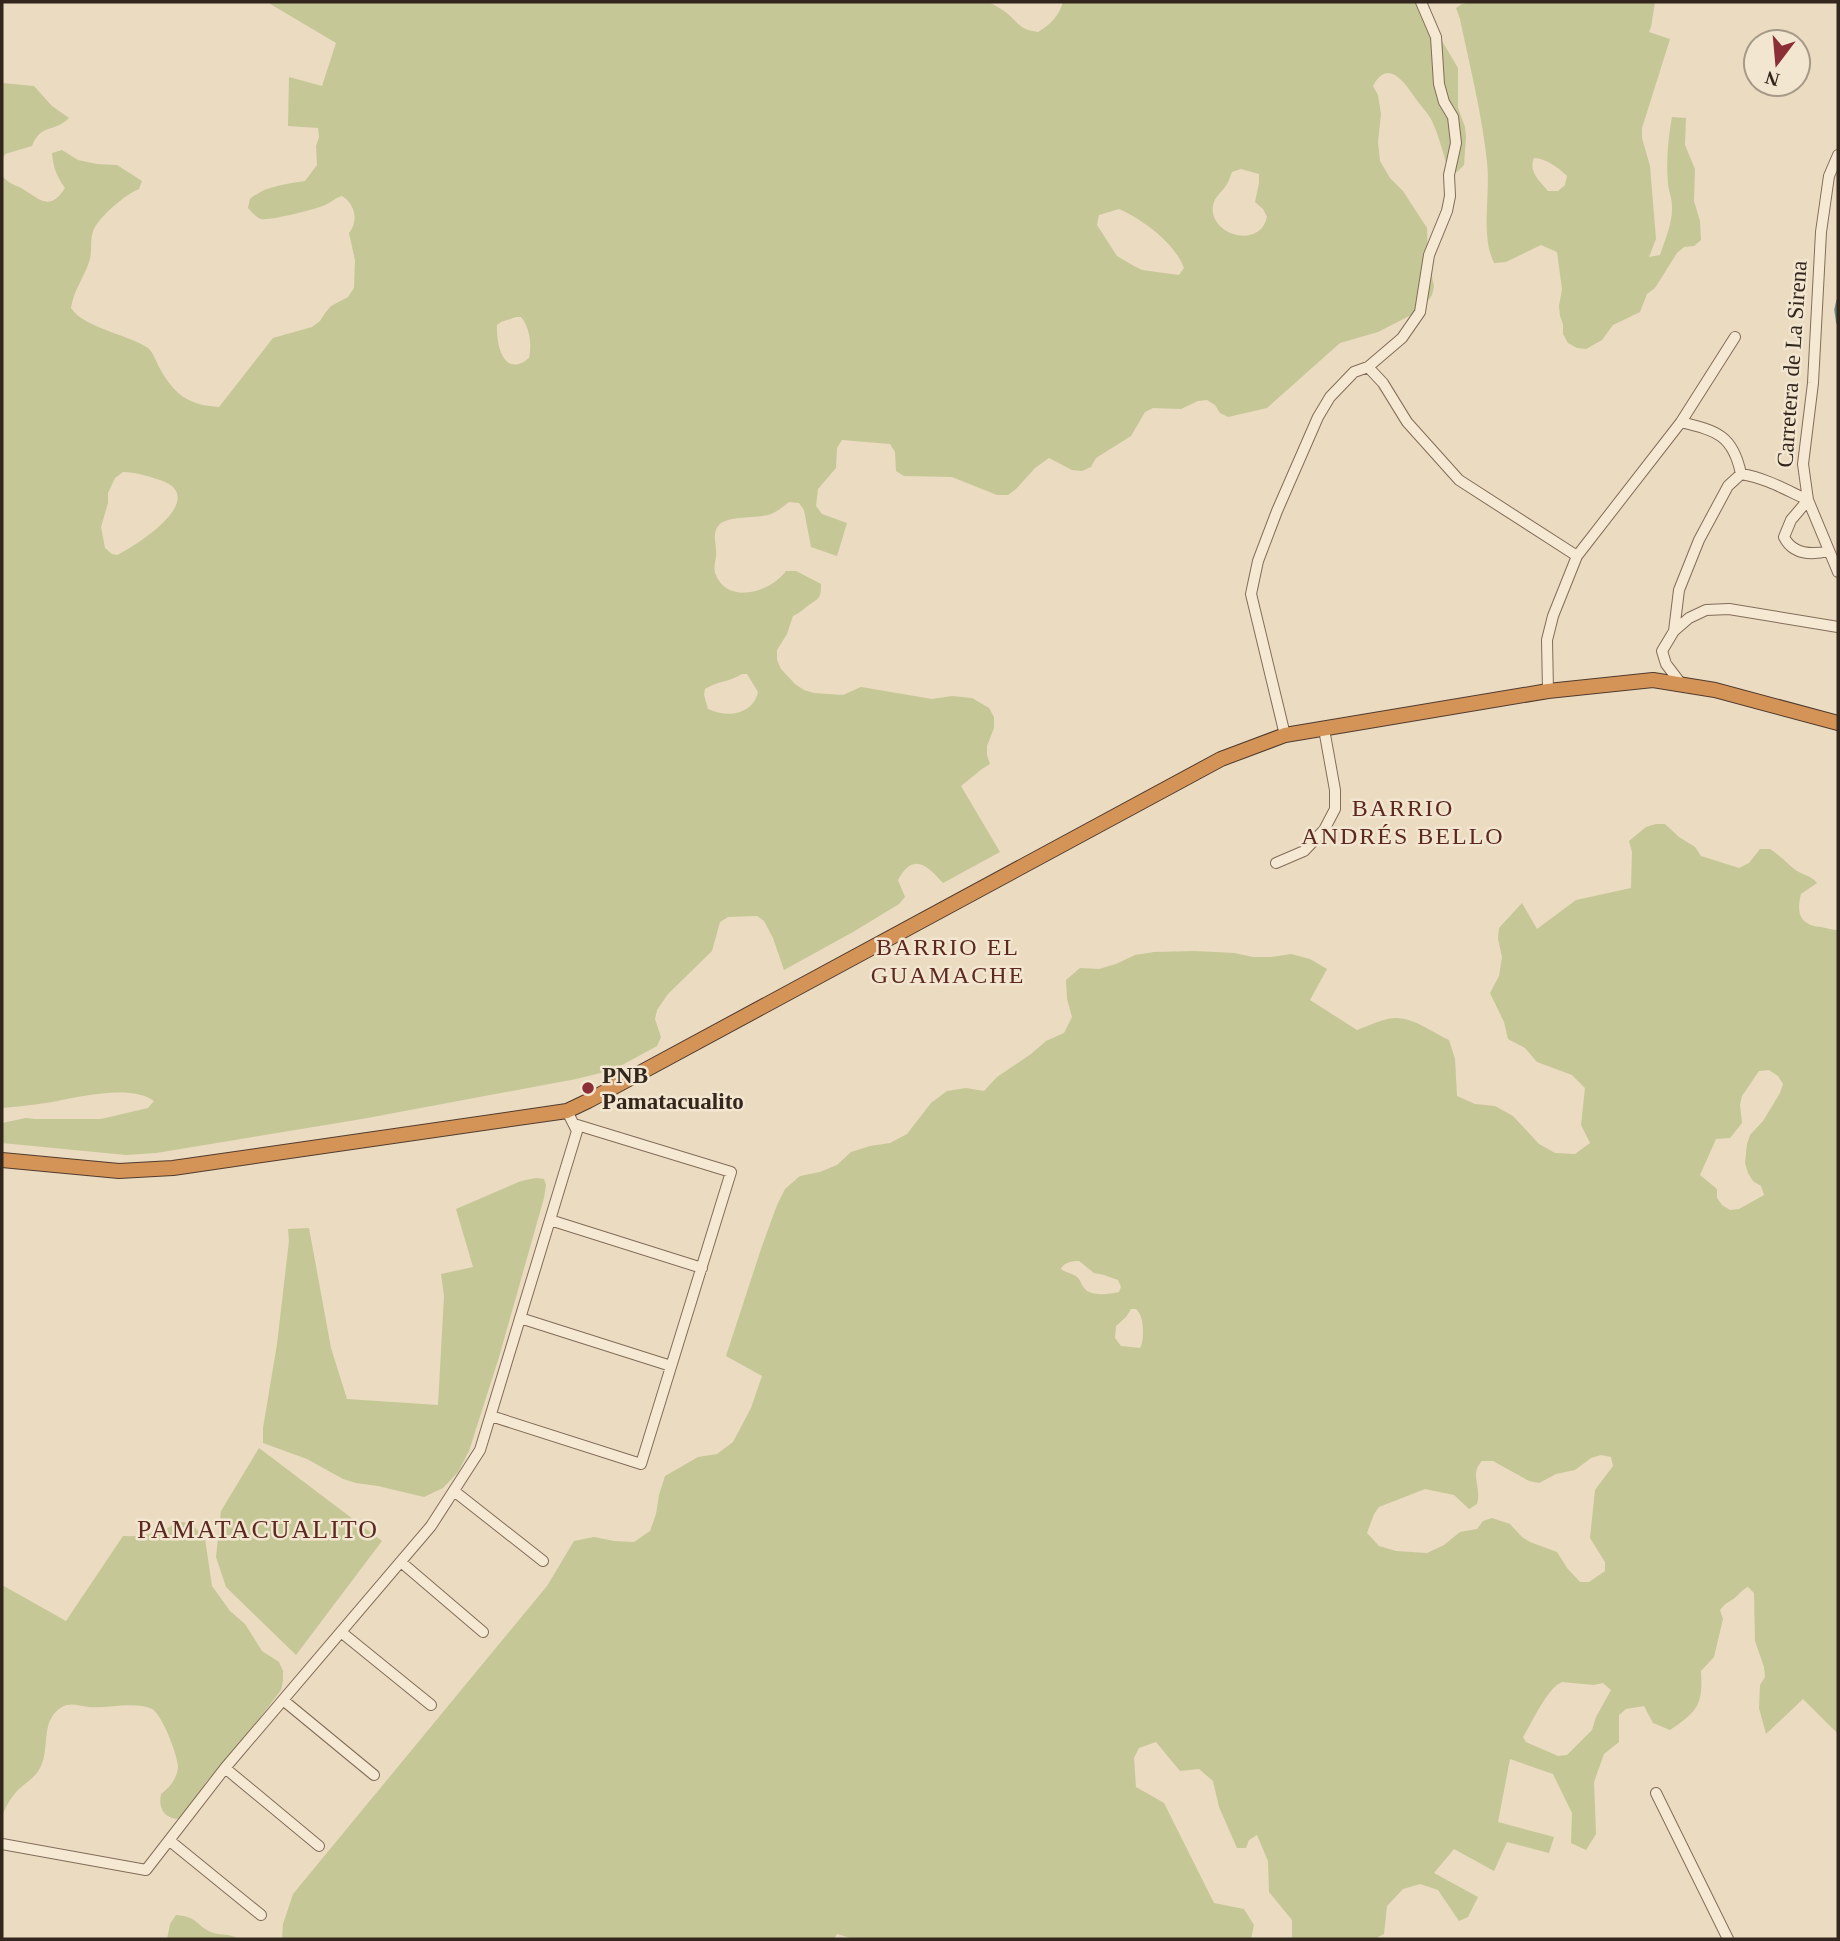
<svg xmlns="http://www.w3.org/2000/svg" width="1840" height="1941" viewBox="0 0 1840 1941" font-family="Georgia,serif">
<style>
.green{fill:#c5c796;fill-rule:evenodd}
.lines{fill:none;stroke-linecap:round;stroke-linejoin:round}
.stream{stroke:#6b8a80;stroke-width:3.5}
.minor-casing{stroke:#826c5a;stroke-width:12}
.highway-casing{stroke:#503b2e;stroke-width:16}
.minor{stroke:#f6e9d3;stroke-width:10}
.highway{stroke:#d49357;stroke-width:14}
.poi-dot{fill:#8c2e36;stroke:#f2e6d0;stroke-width:2.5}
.labels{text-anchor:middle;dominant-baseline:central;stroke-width:5;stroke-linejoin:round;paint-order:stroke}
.street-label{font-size:23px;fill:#33261d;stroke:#f2e6d0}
.poi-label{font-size:23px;font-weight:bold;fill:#33261d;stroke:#f2e6d0;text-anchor:start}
.neighbourhood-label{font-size:24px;letter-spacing:2px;fill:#5c2820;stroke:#f2e6d0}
.quarter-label{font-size:26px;letter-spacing:2px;fill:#5c2820;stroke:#f2e6d0}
</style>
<rect width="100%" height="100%" fill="#eadbc1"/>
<path class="green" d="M267 2H989C994 5 1000 8 1004 11 1019 22 1018 30 1038 32 1051 24 1059 16 1063 2H1419L1458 68V108L1465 127 1466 137 1464 165 1457 172 1448 169C1443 153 1439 136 1432 121 1428 113 1421 106 1416 99 1405 83 1388 57 1373 86L1378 95 1381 114 1378 142 1380 161 1390 178 1403 191 1427 228 1428 257 1434 286 1432 295 1421 310 1378 332 1340 343 1267 408 1228 417 1220 413 1215 405 1207 400 1198 401 1181 409 1153 408 1145 412 1131 436 1096 458 1091 467 1082 471 1072 470 1049 458 1035 468 1016 489 1008 495H997L952 477 904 476 896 471 895 452 890 444 842 440 837 448 836 468 818 489 816 506 822 514 847 523 837 556 811 547 804 510 799 503 789 502C784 506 778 511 771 514 757 519 728 515 719 525 712 533 716 542 716 551 717 558 713 565 715 573 727 606 771 592 786 571H796L821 584C821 597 820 598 809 605 803 609 800 613 793 616L787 634 777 650V660L781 669 795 684 804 690 814 693 843 695 861 687 932 699 952 696 972 698 989 708 994 717V728L987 746V755L990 764 982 769 961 786 1000 852 943 883C927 865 913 852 898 880L905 897 899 904 853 932 784 970 773 938 764 921 757 916 728 917 720 922 712 951 668 994 657 1010 655 1019 661 1037 657 1046 613 1070 576 1079 362 1119 156 1153 126 1155 2 1143V1123L26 1118 35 1119H101L148 1108 154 1101C131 1083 74 1098 46 1103 31 1105 16 1107 2 1108V175C7 183 13 184 21 188 39 198 49 213 65 188 57 177 53 167 52 153L62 150 78 160 97 164 117 165 142 181 139 189C126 194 100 216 94 229 89 239 93 251 89 262 84 277 73 292 71 308 84 328 127 334 148 348 153 352 156 361 159 367 174 394 187 405 219 407L273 338 312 327 320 321 325 313 331 306 348 297 354 288 355 260 349 233C359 221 355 204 342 196 335 198 333 201 327 204 319 209 269 221 261 219 255 217 252 212 248 208L250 199C265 186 286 184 305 181L317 165 316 146 319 137 318 128 288 126 289 77 322 86 336 43ZM1241 169 1259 174V183L1255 202 1263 209 1267 217C1260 250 1208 235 1213 205 1215 196 1221 193 1225 187 1229 182 1230 177 1232 172ZM1119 209C1142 219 1175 243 1184 268L1179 275 1142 270 1134 266 1117 256 1097 225 1099 215ZM516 317H521C530 328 532 344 529 358 504 379 496 345 497 325L501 322ZM123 472C136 472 147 476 160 480 211 497 138 545 117 555L112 554 105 548 101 527 108 503V493L115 478ZM742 674H747L758 692C753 715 727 718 708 709L704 695 705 689C717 681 730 682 742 674Z
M1472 2H1655L1651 27 1649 32 1670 39 1642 128V138L1650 166 1656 239 1649 257 1660 255C1665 240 1673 222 1672 206 1672 199 1669 191 1668 184 1666 161 1668 139 1672 117L1686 118 1685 145 1695 169 1694 201 1700 221 1701 240 1694 246 1684 247 1677 253 1655 288 1647 294 1640 312 1613 325 1602 340 1586 349 1577 348 1568 343 1563 334V324L1560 316 1559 306 1562 289 1557 252 1541 245 1506 262 1494 263C1480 234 1491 194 1487 162 1482 114 1470 67 1460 19L1456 8 1462 4ZM1534 158C1545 158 1559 168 1567 176L1565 185 1558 191H1548C1540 181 1528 172 1534 158Z
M2 83 34 86 52 106 69 118C54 133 41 123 32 146L5 154 2 161Z
M1656 824H1665L1679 837 1695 847 1701 856 1739 868 1749 863 1760 849H1770C1779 855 1785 861 1793 868 1801 875 1811 875 1817 883L1801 894C1796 913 1800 925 1821 927 1827 928 1832 930 1838 930V1734L1803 1699 1766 1734 1759 1708 1760 1685 1765 1677 1764 1667 1755 1641 1754 1593 1748 1587C1741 1590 1738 1596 1732 1600 1726 1603 1724 1605 1720 1610L1723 1619 1714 1657 1701 1671C1703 1705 1698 1711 1670 1730L1653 1723 1644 1706 1626 1709 1619 1715V1742L1604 1754 1594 1782 1596 1834 1586 1850 1571 1843 1572 1813 1553 1774 1510 1759 1498 1822 1554 1837 1549 1853 1507 1842 1494 1871 1454 1849 1434 1873 1478 1897 1468 1917 1459 1921 1438 1890 1420 1884 1403 1889 1387 1906 1384 1934 1374 1939H1292V1920L1269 1892 1268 1861 1257 1835 1249 1840 1246 1848H1237L1219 1807 1213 1781 1199 1769 1180 1771 1156 1742 1139 1748 1134 1758 1136 1787 1164 1803 1214 1903 1244 1909 1254 1925 1251 1939H854L837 1934 834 1939H282L283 1924 293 1894 547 1586 574 1541 594 1537 614 1541 634 1542 650 1531 656 1514 659 1495 665 1476 698 1457 717 1454 733 1442 751 1408 762 1376 726 1356 761 1249 777 1205 785 1189 800 1176 820 1172 837 1165 851 1152 870 1146 890 1143 907 1134 931 1103 947 1091 966 1088 984 1091 997 1077 1031 1054 1046 1041 1064 1033 1072 1017 1067 999 1066 980 1080 968 1099 969 1116 964 1135 955 1154 952 1195 951 1234 953 1253 957H1272L1291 954 1310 959 1327 969 1310 1000 1357 1030C1368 1026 1384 1018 1396 1018 1415 1018 1433 1033 1449 1040L1455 1059 1457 1096 1475 1104 1495 1106 1513 1116 1539 1144 1555 1153 1575 1154 1590 1143 1581 1125 1585 1088 1572 1075 1537 1062 1525 1048 1508 1039 1504 1022 1490 993 1499 976 1502 957 1498 939 1499 928 1522 903 1537 929 1576 900 1631 888 1632 852 1629 841 1646 827ZM1769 1070 1778 1076 1783 1084 1780 1093 1763 1121 1750 1135 1747 1144 1745 1163 1748 1173 1753 1181 1761 1186 1764 1195 1739 1209 1730 1210 1722 1205 1717 1198V1189L1700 1175 1716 1139 1730 1138 1742 1123 1740 1105 1742 1096 1759 1071ZM1079 1261 1094 1273 1104 1275 1118 1280 1121 1287 1119 1292C1109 1294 1091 1297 1084 1288 1081 1284 1081 1281 1077 1277 1072 1273 1066 1273 1061 1269 1064 1262 1072 1261 1079 1261ZM1131 1309H1136C1144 1315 1145 1339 1140 1348L1121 1346 1115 1338 1116 1326 1126 1317ZM1601 1455 1611 1457 1613 1466 1595 1490 1590 1538 1605 1562V1571L1589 1582H1580L1567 1568 1557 1552 1530 1542 1522 1537 1510 1524 1492 1518 1483 1521 1477 1529 1460 1532 1444 1545 1427 1553 1396 1551 1379 1546 1367 1533 1374 1514 1379 1507 1425 1489 1454 1495 1469 1509 1477 1504C1482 1488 1469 1474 1482 1461H1493L1529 1481 1539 1483 1556 1474 1575 1470 1591 1458ZM1562 1682 1594 1685 1603 1683 1611 1690 1596 1717 1592 1730 1567 1755 1558 1756 1526 1742 1523 1737C1532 1723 1547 1688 1562 1682Z
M536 1178 544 1179 546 1185 544 1198 499 1357 469 1451 458 1472 443 1488 424 1497 378 1486 356 1483 343 1479 307 1459 263 1443V1428L277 1344 289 1241 288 1229 309 1228 331 1348 347 1399 438 1405 444 1296 441 1274 473 1267 456 1209 521 1181Z
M259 1448 382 1541 296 1655 226 1587 216 1557 221 1511Z
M181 1522 191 1523 205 1539 212 1586 230 1611 245 1624 262 1651 279 1662 283 1671V1681L281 1690 233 1753 206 1782 197 1800 180 1819C164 1819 158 1808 161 1794 170 1787 177 1779 178 1767 178 1756 162 1714 152 1709 135 1701 107 1709 88 1707 79 1706 71 1702 62 1707 40 1720 50 1747 41 1766 36 1777 28 1781 19 1789 11 1797 6 1806 2 1816V1585L66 1621 123 1536C148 1537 159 1532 181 1522Z
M176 1915C199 1917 195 1925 211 1932 221 1936 230 1933 239 1939H167L170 1924Z"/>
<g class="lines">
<path class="stream" d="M1838 301 1836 310 1838 323"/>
<g class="minor-casing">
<path id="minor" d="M1838 155 1829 176 1821 232 1813 383 1803 464 1808 500 1838 572
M1368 367 1402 338 1420 312 1429 255 1447 211 1450 196 1449 175 1456 143 1453 117 1444 102 1439 84 1436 37 1421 2
M1681 422 1735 337
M1674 631 1679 590 1699 540 1728 486 1741 474C1766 478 1786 490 1808 500L1791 520 1784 537C1793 555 1812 555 1829 551
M1682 685 1666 664 1662 651 1674 631 1689 618 1706 610 1729 609 1838 627
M1548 691 1547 640 1553 616 1577 556 1681 422C1717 431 1733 435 1741 474
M1285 735 1251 594 1258 561 1277 511 1318 417 1330 397 1354 372 1368 367 1383 383 1407 422 1459 480 1577 556
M1276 863 1304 851 1324 830 1335 809V790L1324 729
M550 1220 702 1268
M520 1318 671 1366
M491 1416 641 1464 731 1172 574 1124
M454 1491 543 1561
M401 1562 483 1632
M341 1632 431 1705
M283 1700 374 1775
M225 1768 319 1846
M1656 1793 1728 1939
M170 1841 261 1915
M2 1844 146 1870 225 1768 431 1526 480 1450 577 1131 567 1111"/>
</g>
<g class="highway-casing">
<path id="highway" d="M2 1160 119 1171 173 1168 567 1111 588 1101 1221 759 1285 735 1303 732 1548 691 1653 680 1715 690 1838 723"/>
</g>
<use href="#minor" class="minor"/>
<use href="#highway" class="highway"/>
</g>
<circle class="poi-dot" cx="588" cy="1088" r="7"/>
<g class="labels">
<g class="street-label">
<text transform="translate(1792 364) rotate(-86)">Carretera de La Sirena</text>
</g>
<g class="poi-label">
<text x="602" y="1075">PNB<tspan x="602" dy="26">Pamatacualito</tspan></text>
</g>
<g class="neighbourhood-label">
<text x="1403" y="808">BARRIO<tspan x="1403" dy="28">ANDRÉS BELLO</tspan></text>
<text x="948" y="947">BARRIO EL<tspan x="948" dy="28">GUAMACHE</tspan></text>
</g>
<g class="quarter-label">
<text x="258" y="1529">PAMATACUALITO</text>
</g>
</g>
<rect width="1840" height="1941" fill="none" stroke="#33261d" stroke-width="7"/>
<g transform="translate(1777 63) rotate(196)"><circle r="33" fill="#f2e6d0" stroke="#a69988" stroke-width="2"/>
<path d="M0-5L12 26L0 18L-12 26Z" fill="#8c2e36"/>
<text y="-10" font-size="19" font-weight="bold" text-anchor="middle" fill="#33261d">N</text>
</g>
</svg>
